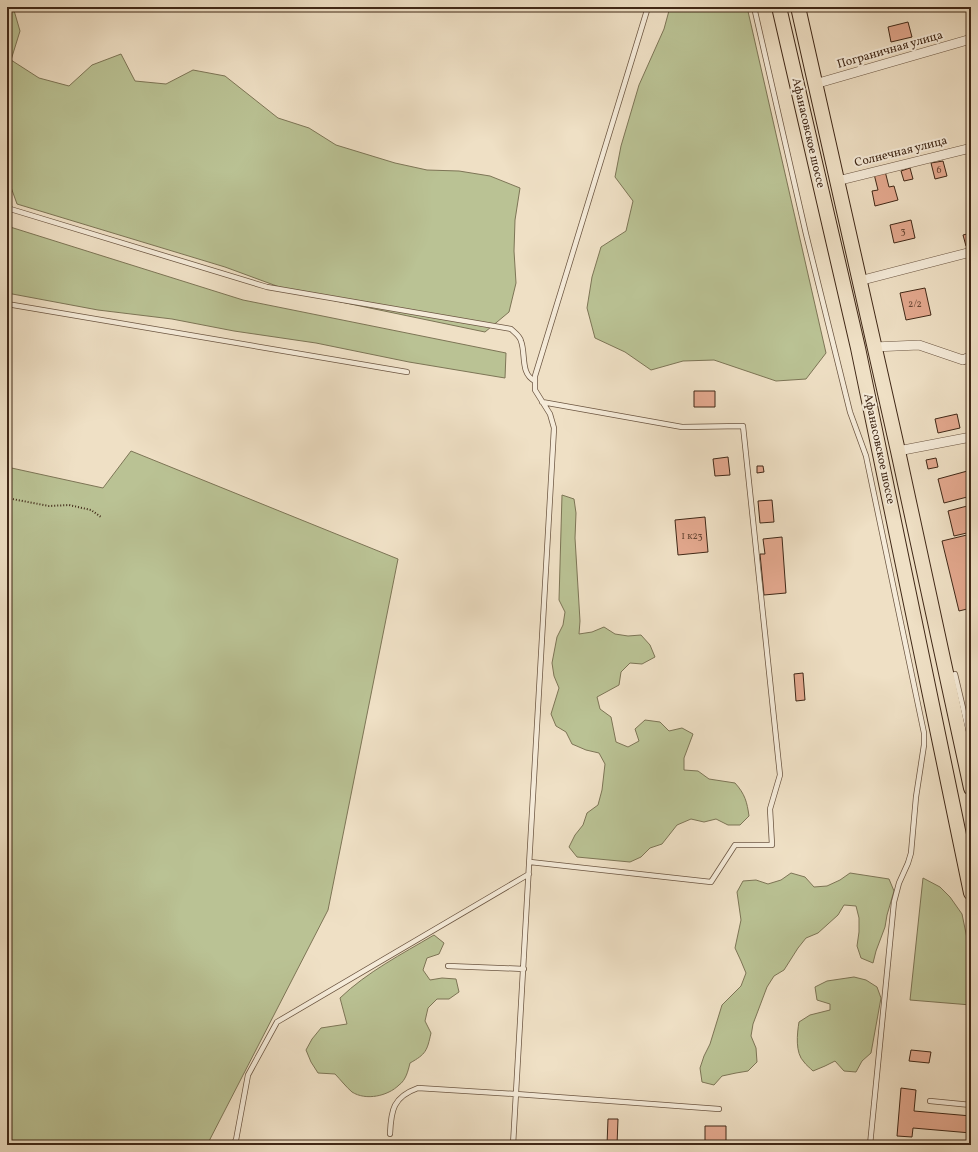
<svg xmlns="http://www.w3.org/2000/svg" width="978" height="1152" viewBox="0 0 978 1152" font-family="Vollkorn,serif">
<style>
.green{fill:#bac294;stroke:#7d7556}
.building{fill:#e3a88e;stroke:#402817}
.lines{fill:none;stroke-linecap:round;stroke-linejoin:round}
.service-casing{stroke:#6c5642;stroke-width:6}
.minor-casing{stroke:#6c5642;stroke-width:10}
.primary-casing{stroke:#402817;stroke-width:16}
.path{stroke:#402817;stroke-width:2;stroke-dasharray:1 2;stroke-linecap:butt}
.service{stroke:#f5ebd9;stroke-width:4.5}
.minor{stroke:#f5ebd9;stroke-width:9}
.primary{stroke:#efe0c5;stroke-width:14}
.labels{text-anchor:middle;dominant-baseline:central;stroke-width:4;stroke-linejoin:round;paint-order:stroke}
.number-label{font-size:10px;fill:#694835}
.street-label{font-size:12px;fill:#402817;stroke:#f5ebd9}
</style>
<rect width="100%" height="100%" fill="#efe0c5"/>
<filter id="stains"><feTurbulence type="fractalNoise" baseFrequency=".005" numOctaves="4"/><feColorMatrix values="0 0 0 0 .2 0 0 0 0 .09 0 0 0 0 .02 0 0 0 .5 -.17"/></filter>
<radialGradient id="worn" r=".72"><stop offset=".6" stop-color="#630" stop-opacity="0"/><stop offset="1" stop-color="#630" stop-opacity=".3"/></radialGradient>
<path class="green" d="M7 7H13L20 31 11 60 39 78 69 86 92 65 121 54 135 81 166 84 193 70 225 76 278 118 309 128 336 145 395 163 427 170 459 171 490 176 520 188 515 220 514 251 516 283 509 312 485 332 293 292 225 267 17 204 7 176Z
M670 7H747L826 353 806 379 776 381 714 360 683 361 651 370 625 352 595 338 587 308 592 277 601 247 626 231 633 201 615 177 621 146 639 85 664 29Z
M7 226 243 300 506 353 505 378 409 362 316 343 234 331 172 319 98 310 7 293Z
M131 451 398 559 328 910 207 1145H7V467L103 488Z
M562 495 574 499 576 513 575 538 580 621 579 634 592 632 604 627 615 634 628 636 641 635 650 645 655 657 642 664 630 663 621 672 619 685 597 697 600 709 611 717 616 742 628 747 639 741 635 729 645 720 660 722 669 731 682 728 693 734 684 758V770L698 771 709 779 735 783C745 794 747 802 749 816L740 825H728L716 819 704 822 691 819 677 825 662 844 650 848 641 857 630 862 577 857 569 847 575 835 583 825 587 813 598 805 602 790 605 764 599 753 586 750 572 744 566 732 556 726 551 714 559 688 554 676 552 663 557 637 563 625 565 612 559 600Z
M791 873 805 877 814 887 827 886 840 880 850 873 889 879 894 891 887 915 885 927 876 951 873 963 861 958 857 946 859 932V918L856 906 844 905 838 915 818 933 806 938 798 948 784 970 774 976 767 987 753 1024 751 1036 756 1048 757 1062 748 1071 736 1073 722 1076 714 1085 702 1082 700 1068 704 1056 710 1044 722 1005 741 986 746 973 741 961 735 948 741 920 737 892 743 881 756 880 768 884 781 880Z
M923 878 940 887 950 897 962 914 971 958V1005L910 1000Z
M434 935 444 943 439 954 427 958 423 970 430 980 442 978 456 979 459 992 449 999H437L428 1008 425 1021 431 1033C427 1051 426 1054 410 1063 408 1071 406 1080 399 1085 388 1096 366 1101 352 1092 346 1087 340 1079 335 1074L318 1073 311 1062 306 1050 312 1039 321 1028 347 1024 340 998C367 972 402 954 434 935Z
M854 977 866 980 877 987 881 998 871 1053 862 1061 856 1072 844 1071 835 1061 825 1066 813 1071C810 1068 806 1065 804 1062 795 1053 797 1034 799 1022L810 1015 830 1010V1004L817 1000 815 987 827 981Z"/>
<path class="building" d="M908 22 912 37 891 42 888 27Z
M943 161 947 176 935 179 931 163Z
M910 168 913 179 904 181 901 171Z
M885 171 889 187 894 186 898 200 875 206 872 191 878 190 874 174Z
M911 220 915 238 894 243 890 225Z
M971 233V245L966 246 963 235Z
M925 288 931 315 906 320 900 293Z
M694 391H715V407H694Z
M957 414 960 428 938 433 935 419Z
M728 457 730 475 715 476 713 459Z
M936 458 938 467 928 469 926 460Z
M757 466H763L764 472 757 473Z
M971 470V496L944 503 938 479Z
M772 500 774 522 760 523 758 501Z
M971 505V532L954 536 948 511Z
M705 517 708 552 678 555 675 520Z
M971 534V608L959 611 942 541Z
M782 537 786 593 764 595 760 554H765L763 539Z
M803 673 805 700 796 701 794 674Z
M911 1050 931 1052 929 1063 909 1061Z
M901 1088 916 1090 914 1111 971 1116V1133L913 1128 912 1137 897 1136Z
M608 1119H618L617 1145H607Z
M705 1126H726V1145H705Z
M258 1143 282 1145H258Z"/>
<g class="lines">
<g class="service-casing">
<path id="service" d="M754 7 806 234 850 412 866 456 924 733V745L916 797 911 853 908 863 899 883 894 902 870 1145
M7 208 267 287 511 329C514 332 520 336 521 341 526 354 520 374 535 381
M7 304 407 372
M955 674 971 742
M530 862 711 882 735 845H772L770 809 780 775 743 426 682 427 542 402
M448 966 524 969
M930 1101 971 1105
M390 1134C391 1110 393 1097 418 1088L516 1094 719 1109
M232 1145 236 1140 248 1075 277 1022 529 874
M513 1145 554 428 550 414 535 390V376L648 7"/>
</g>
<g class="minor-casing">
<path id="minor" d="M815 84 971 39
M837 181 971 148
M859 281 971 252
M874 347 919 345 963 360 971 356
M898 451 971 437"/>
</g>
<g class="primary-casing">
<path id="primary" d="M779 7 858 348 971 893
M798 7 898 451 971 788"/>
</g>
<path class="path" d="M7 498 49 506 69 505 91 510 101 517"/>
<use href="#service" class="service"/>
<use href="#minor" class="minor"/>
<use href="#primary" class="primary"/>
</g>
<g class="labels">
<g class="number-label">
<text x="939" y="170">6</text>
<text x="903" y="231">3</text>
<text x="915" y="304">2/2</text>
<text x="692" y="536">1 к23</text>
</g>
<g class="street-label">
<text transform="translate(890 50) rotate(-16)">Пограничная улица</text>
<text transform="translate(808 133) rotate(77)">Афанасовское шоссе</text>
<text transform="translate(901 152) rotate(-14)">Солнечная улица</text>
<text transform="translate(879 449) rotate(78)">Афанасовское шоссе</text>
</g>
</g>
<rect width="978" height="1152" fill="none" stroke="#efe0c5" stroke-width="24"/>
<rect x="8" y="8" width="962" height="1136" fill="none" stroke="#402817" stroke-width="2"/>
<rect x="12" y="12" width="954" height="1128" fill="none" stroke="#402817"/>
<rect width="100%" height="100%" filter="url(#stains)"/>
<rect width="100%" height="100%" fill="url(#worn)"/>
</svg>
